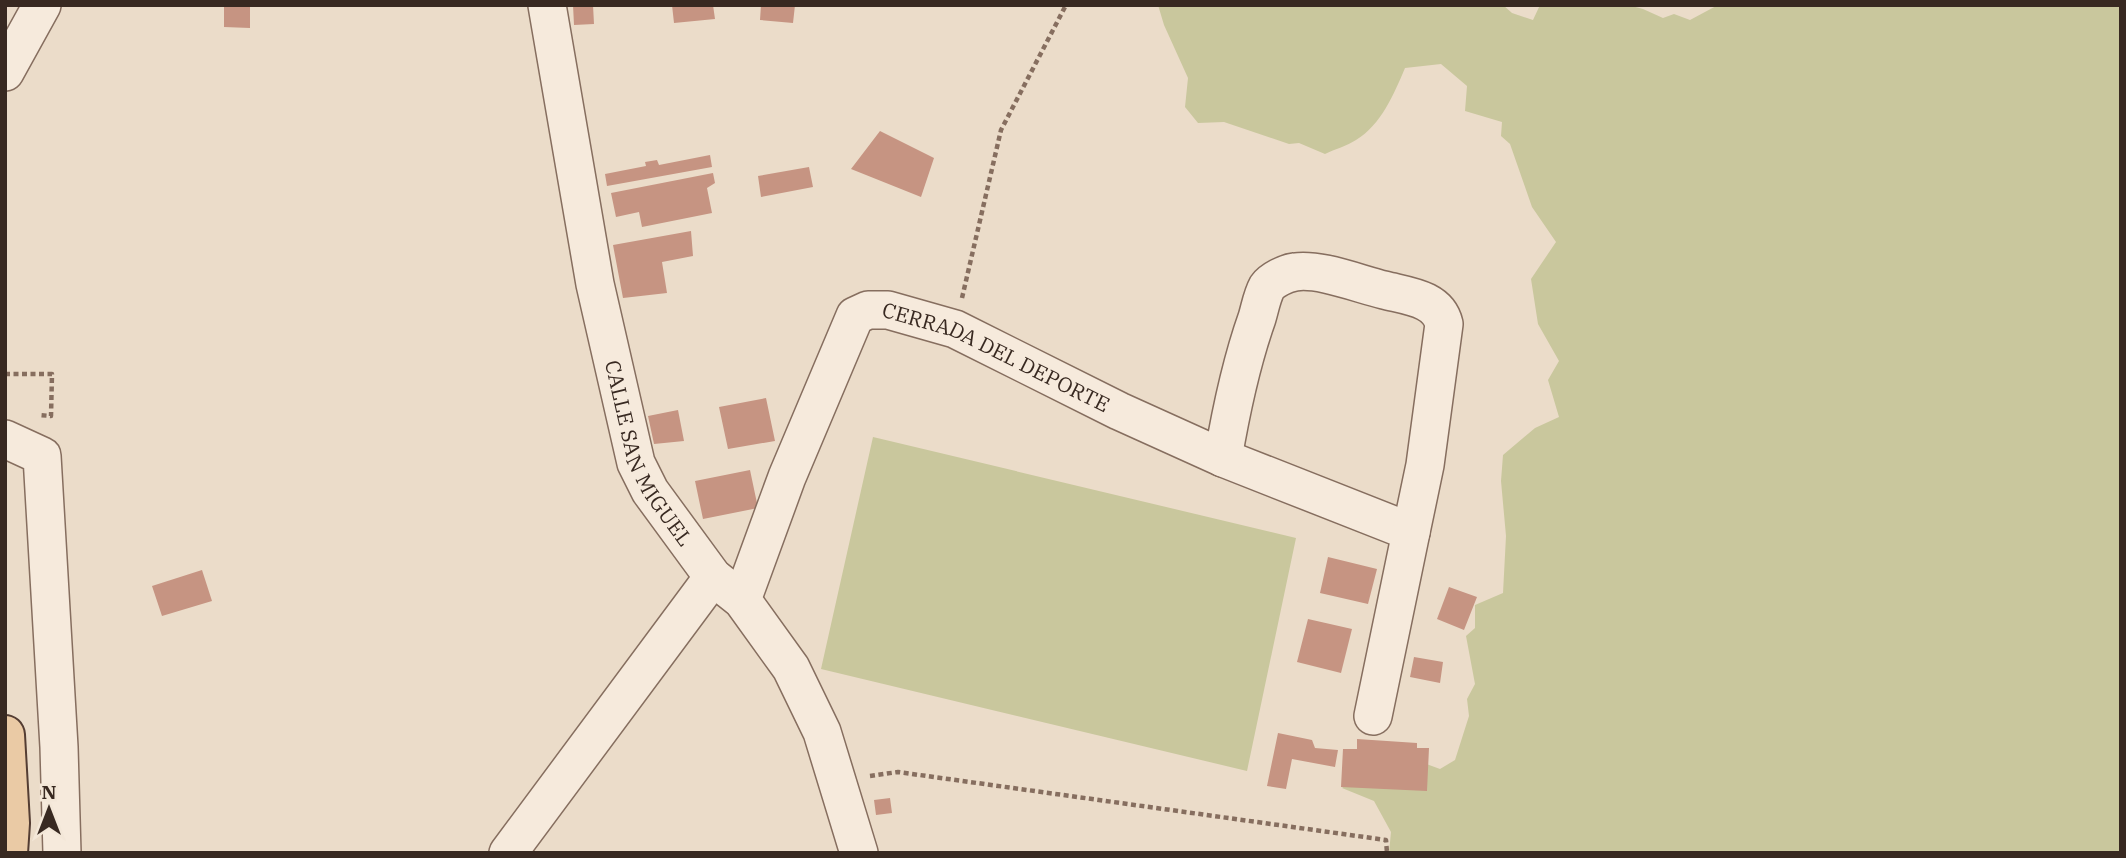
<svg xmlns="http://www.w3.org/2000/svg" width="2126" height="858" viewBox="0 0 2126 858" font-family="'IBM Plex Serif',serif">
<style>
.green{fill:#c9c79d}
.building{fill:#c69482}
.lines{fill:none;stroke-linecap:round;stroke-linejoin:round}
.minor-casing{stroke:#866e5f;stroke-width:40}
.major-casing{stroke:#543d33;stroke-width:42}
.path{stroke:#866e5f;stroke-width:4.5;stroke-dasharray:5 3.5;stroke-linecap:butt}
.minor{stroke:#f6eadc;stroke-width:37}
.major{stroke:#eacaa5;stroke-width:38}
.labels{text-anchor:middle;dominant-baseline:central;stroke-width:7;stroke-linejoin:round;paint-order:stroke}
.street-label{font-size:21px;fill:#382921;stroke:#f3e7d8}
</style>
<rect width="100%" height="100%" fill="#ebdcc9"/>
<path class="green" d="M1158 5H1503L1512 13 1533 20 1540 5H1628L1643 9 1663 18 1674 14 1690 20 1718 5H2121V853H1389L1391 832 1374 801 1342 788 1356 776 1402 755 1440 769 1455 760 1469 716 1467 699 1475 684 1466 636 1475 628V605L1503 593 1506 536 1501 481 1503 455 1535 428 1559 417 1548 380 1559 361 1538 324 1531 279 1556 242 1532 207 1510 144 1501 136 1502 122 1465 111 1467 86 1441 64 1405 68C1394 94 1381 125 1356 140 1347 146 1335 149 1325 154L1299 143 1289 144 1224 122 1198 123 1185 107 1188 78 1164 25Z
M873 437 1296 538 1247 771 821 669Z"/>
<path class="building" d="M224 5H250V28L224 27Z
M573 5H593L594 24 574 25Z
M672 5H713L715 19 674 23Z
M761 5H795L793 23 760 20Z
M880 131 934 158 921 197 851 169Z
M710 155 712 167 607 186 605 174 646 166 645 162 657 160 659 165Z
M809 167 813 187 761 197 758 176Z
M713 173 715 183 707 188 712 213 642 227 639 212 616 217 611 193Z
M691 231 693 256 662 262 667 293 623 298 613 245Z
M766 398 775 441 728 449 719 407Z
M678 410 684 441 654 444 648 416Z
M750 470 758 508 703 519 695 481Z
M1328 557 1377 569 1368 604 1320 593Z
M202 570 212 601 162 616 152 586Z
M1449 587 1477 597 1464 630 1437 619Z
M1308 619 1352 629 1341 673 1297 662Z
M1414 657 1443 662 1440 683 1410 677Z
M1278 733 1312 740 1315 748 1338 750 1335 767 1292 759 1286 789 1267 786Z
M1357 739 1417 743V748H1429L1427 791 1341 787 1343 749H1357Z
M890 798 892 813 876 815 874 800Z"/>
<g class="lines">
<g class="minor-casing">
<g id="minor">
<path id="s1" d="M547 5 595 284 636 463 650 491 713 577 742 600 791 668 822 732 859 853"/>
<path d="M5 72 42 5"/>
<path d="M5 439 42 456 59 747 62 853"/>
<path d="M1223 458 1411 532 1373 716"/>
<path id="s2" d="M742 600 787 477 855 316 868 310H888L955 329 1119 411 1223 458C1231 411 1241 363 1257 318 1260 308 1262 296 1267 287 1272 280 1286 273 1295 272 1319 268 1359 284 1384 290 1407 296 1438 298 1444 324L1425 465 1411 532"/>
<path d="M508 853 713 577"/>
</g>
</g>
<g class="major-casing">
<path id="major" d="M5 735 10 823 8 853"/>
</g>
<path class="path" d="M962 298 1001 130 1066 5
M5 374H52L51 416 39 415
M870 776 898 772 1386 840 1387 853"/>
<use href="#minor" class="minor"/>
<use href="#major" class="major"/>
</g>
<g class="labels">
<g class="street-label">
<text stroke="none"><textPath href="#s2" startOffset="458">CERRADA DEL DEPORTE</textPath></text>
<text stroke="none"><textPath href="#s1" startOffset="462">CALLE SAN MIGUEL</textPath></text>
</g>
</g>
<rect width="2126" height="858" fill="none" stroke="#382921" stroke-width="14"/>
<g transform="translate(49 809)" stroke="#f3e7d8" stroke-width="5" paint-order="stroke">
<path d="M0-5L12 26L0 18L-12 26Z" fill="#382921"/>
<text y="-10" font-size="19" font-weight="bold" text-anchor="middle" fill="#382921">N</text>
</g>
</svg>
